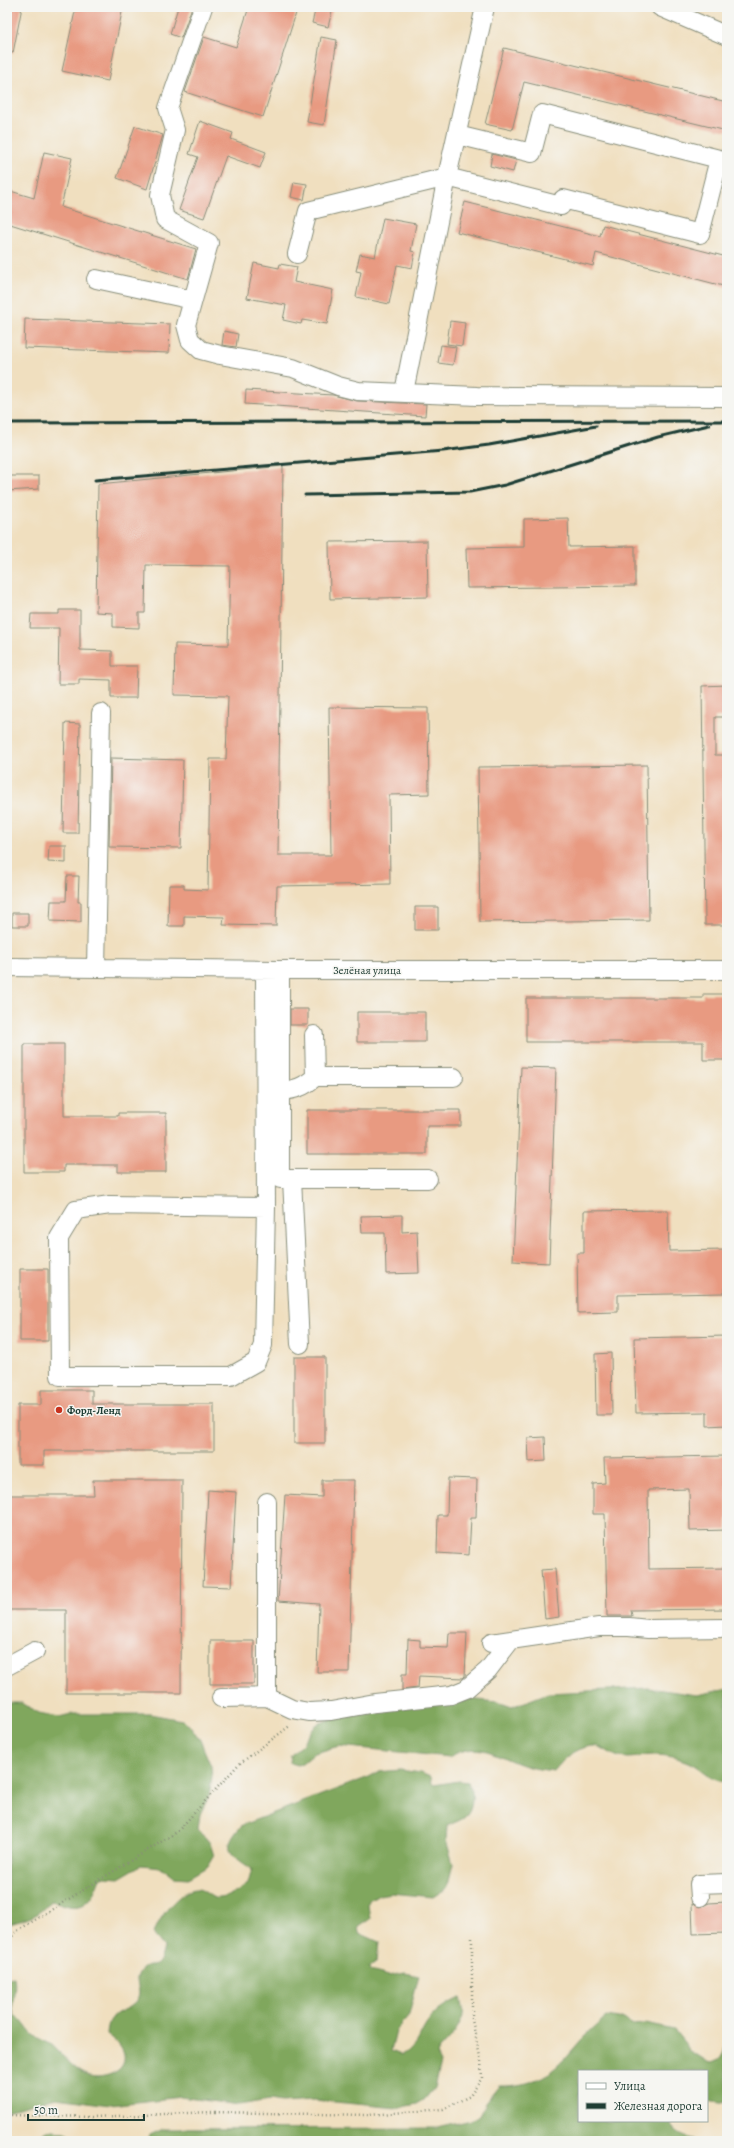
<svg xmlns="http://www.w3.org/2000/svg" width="734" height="2148" viewBox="0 0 734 2148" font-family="Alegreya,serif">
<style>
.forest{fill:#80a75d;stroke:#507248}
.building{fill:#e89a81}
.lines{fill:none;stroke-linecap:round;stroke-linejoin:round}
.minor-casing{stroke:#888e7a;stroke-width:20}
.path{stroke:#888e7a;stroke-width:2.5;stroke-dasharray:1 3;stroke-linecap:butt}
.minor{stroke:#fff;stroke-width:18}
.rail{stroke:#1f3d34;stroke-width:3}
.poi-dot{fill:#c8321e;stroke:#f6f6f2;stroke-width:1.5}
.labels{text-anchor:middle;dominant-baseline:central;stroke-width:3;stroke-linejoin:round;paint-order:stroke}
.street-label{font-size:11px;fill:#1f3d34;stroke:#f6f6f2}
.poi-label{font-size:11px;font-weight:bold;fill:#1f3d34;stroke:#f6f6f2;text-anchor:start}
</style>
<rect width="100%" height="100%" fill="#f6f6f2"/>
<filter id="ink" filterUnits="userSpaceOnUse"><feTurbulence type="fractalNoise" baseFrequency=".025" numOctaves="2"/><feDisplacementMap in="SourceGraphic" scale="8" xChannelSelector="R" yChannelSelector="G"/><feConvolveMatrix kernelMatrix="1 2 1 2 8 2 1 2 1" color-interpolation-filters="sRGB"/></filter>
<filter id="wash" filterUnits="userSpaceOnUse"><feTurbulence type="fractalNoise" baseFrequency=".012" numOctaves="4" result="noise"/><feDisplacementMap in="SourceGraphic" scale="16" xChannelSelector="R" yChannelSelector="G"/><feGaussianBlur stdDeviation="0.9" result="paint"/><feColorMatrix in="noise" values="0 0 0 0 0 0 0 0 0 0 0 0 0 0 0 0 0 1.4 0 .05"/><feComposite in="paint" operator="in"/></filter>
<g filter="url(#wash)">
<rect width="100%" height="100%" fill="#f0dfbf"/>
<path class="forest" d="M648 1688 697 1695 727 1689V1780L724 1782C706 1779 705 1770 690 1763 680 1758 666 1755 655 1755 642 1755 632 1760 619 1757 609 1754 602 1745 591 1746 574 1749 564 1759 554 1771 546 1770 537 1769 529 1767 498 1759 482 1738 449 1757L339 1746 315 1753 303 1763 297 1765 290 1763 291 1755 304 1742 316 1725 335 1717 468 1699 498 1702 512 1707 548 1693Z
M7 1703H22L39 1713 59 1717 71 1714H150L182 1720 189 1724 200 1740 211 1766 212 1776 209 1796 200 1814 198 1829 210 1843 214 1856 208 1866 188 1878 174 1877 161 1867 141 1865 119 1878 105 1877 99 1880C95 1892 87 1910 69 1906 63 1905 58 1902 51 1901 40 1917 25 1919 7 1925Z
M400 1770 421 1773 430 1777 431 1782 434 1785 459 1781 468 1782C472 1789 473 1793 472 1801 470 1819 461 1819 447 1826L446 1840 453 1864 447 1888 433 1897 391 1893 379 1895 369 1901 368 1905 370 1919 358 1927 359 1933 379 1942 377 1961 369 1967 370 1971 389 1976 405 1973 419 1976 409 2015 396 2030 391 2051 401 2055C421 2043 416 2041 426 2025 435 2012 446 2004 460 1998 468 2023 453 2034 438 2051L436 2055 440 2063 434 2088 424 2100 417 2104 397 2108 314 2100 282 2102 270 2100 239 2105 181 2097 110 2105 56 2098 7 2111V1978L14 1977C17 1990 10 2002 14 2015 25 2022 25 2027 33 2035 38 2039 46 2041 52 2045 64 2056 71 2069 86 2075 105 2082 137 2068 119 2045 116 2042 111 2038 107 2035 108 2006 128 2015 137 2000 143 1991 133 1981 139 1973 150 1957 158 1978 164 1947L154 1935C157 1919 180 1888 198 1889 206 1890 211 1900 220 1898 230 1897 240 1890 248 1884L252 1869C228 1853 221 1849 242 1825L369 1777 378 1772Z
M607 2016 624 2019 632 2025 646 2024 674 2030 693 2053 707 2062 712 2063 721 2059 725 2052 727 2040V2103L707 2100V2071H579V2121H669C674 2135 687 2138 700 2141H146L150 2135 163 2129 438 2128 471 2120 479 2115 485 2103 499 2086C543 2086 555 2070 582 2039 590 2031 599 2023 607 2016Z
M52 2130 67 2131 78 2141H39L43 2134Z"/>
<g id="blocks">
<path class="building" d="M7 7H22L13 53 7 52Z
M76 7H123L108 81 62 71Z
M178 7H192L181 38 170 34Z
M249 7H287L297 10 263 117 185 92 204 37 236 47Z
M316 7H333L328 27 312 23Z
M321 37 337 40 324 125 307 122Z
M504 48 727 102V131L524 82 512 130 485 124Z
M200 121 233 133 231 139 266 152 260 168 226 156 204 218 179 210 198 157 189 154Z
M135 126 163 135 147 189 117 178Z
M44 152 72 158 61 207 196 249 188 279 7 223V190L34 198Z
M492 154 516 160 513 172 490 166Z
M294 182 307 184 304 200 291 197Z
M465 202 600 236 603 225 727 257V287L596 253 593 266 457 232Z
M383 218 416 224 411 251 415 252 412 268 397 265 389 304 356 297 361 272 356 271 360 254 375 257Z
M254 263 279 268 280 264 297 267 294 282 333 290 327 324 302 320 301 324 283 320 286 305 247 298Z
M25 319 170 324 169 353 24 348Z
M450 321 465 323 462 346 447 344Z
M224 331 238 334 236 347 222 345Z
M441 345 456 347 453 365 438 363Z
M246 390 333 395 357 401 426 404 425 416 245 404Z
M283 466 278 855H331L329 707 428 708 429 794 389 795 390 884 277 886 276 926 223 925 224 917 184 916V926H168L169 885H184V889L208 890 210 759H226L228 696 174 695 175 644 228 645 230 566 146 565 145 613H139V628L113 627V613L96 612 98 484Z
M7 476H39V489L7 491Z
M568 518 569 547 635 546V586L467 588 466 548 524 547V519Z
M427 541 428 597 330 599 329 542Z
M59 610H80V650L112 651V666H137L136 698H111V680L79 679V684H58L59 628H30L31 614H59Z
M727 685V717H715V755H727V925H705L702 686Z
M65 723 80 724 78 833H63Z
M111 758 183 760 181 848 109 847Z
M647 765 649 920 480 922 478 767Z
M49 846H66V863L48 862Z
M67 876H79L78 902H81V922L50 921 51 901H66Z
M415 907H438V930H415Z
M12 913H28V926H12Z
M703 994H727V1060H703V1042H526V998H703Z
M290 1009H308V1025H290Z
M357 1012H425V1042H357Z
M24 1044H64V1116H118V1113H166V1172H118V1165H64V1172H24Z
M521 1067 556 1068 549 1263 513 1261Z
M307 1110H461V1126H427V1154H307Z
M668 1210 669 1251 727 1250V1288H724V1293L618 1295V1312L578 1313 577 1253H584V1211Z
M402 1215V1232L417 1231 419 1273 386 1274 385 1233H362L361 1216Z
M20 1269H48V1341H20Z
M727 1336V1425L707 1426V1412L636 1413 634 1338Z
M611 1353 612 1415H596L595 1354Z
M294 1357H325V1443H294Z
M41 1390H92V1404H214V1451H44V1465H18V1405H41Z
M545 1437 546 1461 529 1462 528 1438Z
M727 1456V1530L690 1531 689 1489 648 1490 649 1569 727 1568V1609L631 1610 632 1616H607L605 1514H593V1484L605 1483 604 1458Z
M448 1478 477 1479 476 1518H471L469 1555 437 1553 438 1515H447Z
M93 1480H182L181 1693H66V1610H7V1495H94Z
M322 1480H354L349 1672H317L319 1604 278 1601 285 1495 322 1497Z
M208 1490 236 1492 231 1587 203 1586Z
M555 1569 559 1617 545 1619 541 1570Z
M449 1633H467L465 1676 463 1678 419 1676 418 1688 402 1690V1674H407L408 1639 420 1640V1647L448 1648Z
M210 1641H254V1684H210Z
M727 1902V1933L693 1934 692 1904 700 1907 709 1903Z"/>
</g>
</g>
<g filter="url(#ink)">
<use href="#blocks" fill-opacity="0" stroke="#888e7a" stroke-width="1"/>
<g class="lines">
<g class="minor-casing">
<path id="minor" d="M660 7 727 36
M297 254 308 211 447 177 561 206 563 199 700 234 719 159 542 114 532 153 457 135
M96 279 193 300 209 243 165 219 160 195 175 130 168 108 203 7
M193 300 186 325 190 340 201 350 220 355 293 368 338 386 358 391 477 396 727 397
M404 392 447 177 485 7
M7 967 280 970H727
M96 968 101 713
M265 970 266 1207 110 1205 76 1210 59 1238 60 1376H231L256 1362 263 1345 266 1207
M280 970V1179H428
M314 1035 315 1077H454
M280 1091C295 1090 304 1087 315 1077
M292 1179 300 1344
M491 1643 599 1627H629L648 1629 727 1628
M7 1666 35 1651
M267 1697V1502
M221 1698 267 1697 292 1709 309 1712 331 1711 375 1703 451 1695 466 1689 488 1670 511 1640
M700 1897 699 1884 727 1883"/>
</g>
<path class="path" d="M7 1942 17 1931 177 1832 238 1765 291 1725
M7 2115 92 2117 212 2112 369 2115 443 2109 470 2096 482 2078 481 2061 472 2020V1937"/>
<use href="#minor" class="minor"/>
<path class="rail" d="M7 423 727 421
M95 480 443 451 489 445 596 426
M305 495 470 492 505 485 658 437 709 425"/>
</g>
</g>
<circle class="poi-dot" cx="59" cy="1410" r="4"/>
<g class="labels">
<g class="street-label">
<text x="367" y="970">Зелёная улица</text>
</g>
<g class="poi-label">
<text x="67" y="1410">Форд-Ленд</text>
</g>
</g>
<rect width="734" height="2148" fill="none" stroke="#f6f6f2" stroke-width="24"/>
<rect x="578" y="2070" width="130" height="52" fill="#f6f6f2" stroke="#a0aca6"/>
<rect x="586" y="2083" width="20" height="6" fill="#ffffff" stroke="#a0aca6"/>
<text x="614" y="2090" font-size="12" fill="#1f3d34">Улица</text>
<rect x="586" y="2103" width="20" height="6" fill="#1f3d34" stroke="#a0aca6"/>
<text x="614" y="2110" font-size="12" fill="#1f3d34">Железная дорога</text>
<path d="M28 2114v6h116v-6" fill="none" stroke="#1f3d34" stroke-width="2"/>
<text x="34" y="2114" font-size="12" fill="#1f3d34" stroke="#f6f6f2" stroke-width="3" paint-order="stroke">50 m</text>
</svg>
